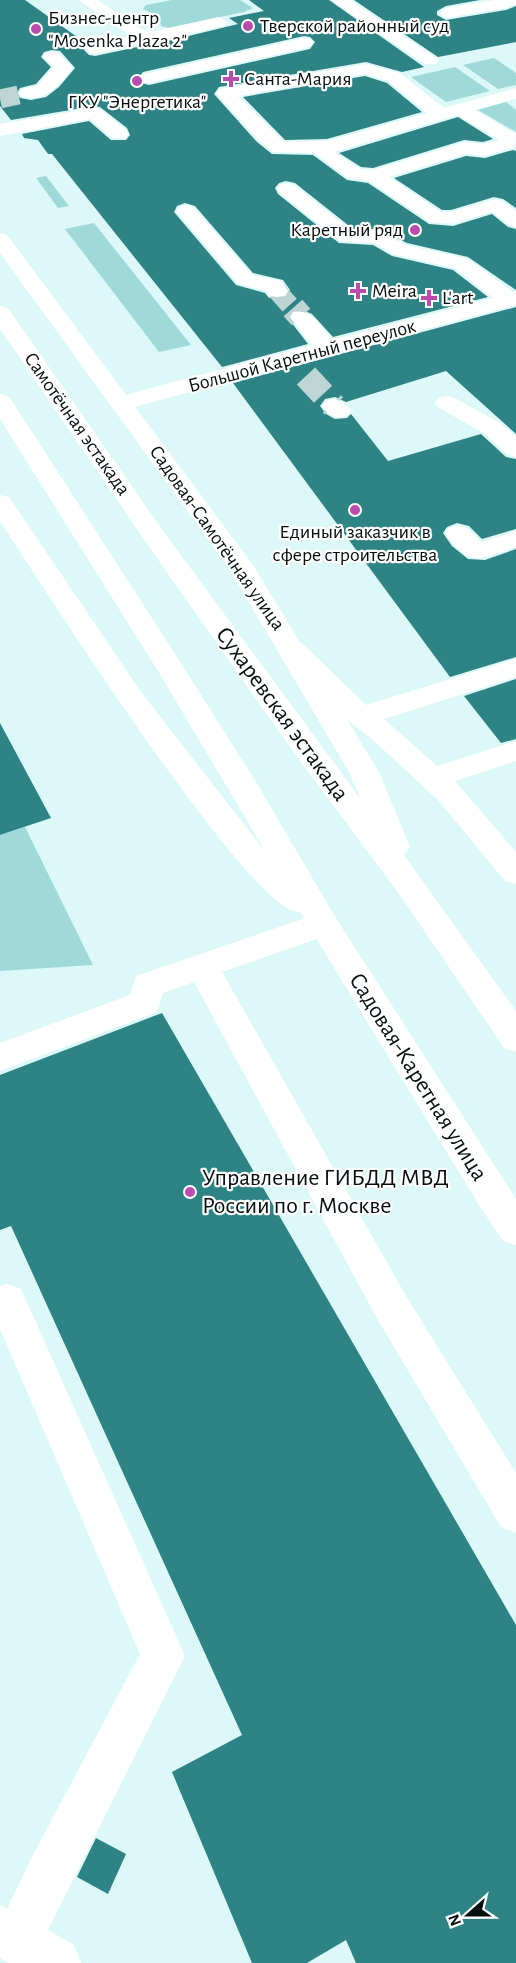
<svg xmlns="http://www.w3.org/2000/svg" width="516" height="1963" viewBox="0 0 516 1963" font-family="'Alegreya Sans',sans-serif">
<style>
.green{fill:#9fd9d9}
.building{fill:#2e8385;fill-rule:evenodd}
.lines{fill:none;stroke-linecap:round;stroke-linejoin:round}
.minor-tunnel-far1{stroke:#bdd5d5;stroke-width:19;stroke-dasharray:19 10;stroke-linecap:butt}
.minor-tunnel{stroke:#bdd5d5;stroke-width:25;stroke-dasharray:25 13;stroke-linecap:butt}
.minor{fill:#fff;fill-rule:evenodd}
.major{fill:#fff;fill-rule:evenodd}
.poi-dot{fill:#b94cac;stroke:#fff;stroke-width:2}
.labels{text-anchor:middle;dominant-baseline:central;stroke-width:4.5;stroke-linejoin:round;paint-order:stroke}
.far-poi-label{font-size:20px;fill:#060f0f;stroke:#fff;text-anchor:start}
.far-street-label{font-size:20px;fill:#060f0f;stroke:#fff}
.street-label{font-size:24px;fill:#060f0f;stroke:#fff}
.poi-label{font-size:24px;fill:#060f0f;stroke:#fff;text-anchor:start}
</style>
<rect width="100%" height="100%" fill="#ddf8f8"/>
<path class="green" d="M172 0H240L253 8 244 12 168 28 161 26 160 17 143 9 146 5Z
M494 58 516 73V85L498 89 463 65Z
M455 67 490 91 446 102 411 77Z
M506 102 516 110V132L478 110Z
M46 176 69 206 58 208 36 178Z
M94 223 191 345 159 352 65 229Z
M25 827 93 965 0 971V835Z"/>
<path class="building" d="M0 0H25L87 44 84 50 89 55 95 56 147 45 156 49 163 48 168 41 238 24 229 18 264 11 249 0H329L424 67 402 72 366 62 219 87 214 94 257 142 272 154 313 155 347 180 368 183 429 224 453 226 492 214 508 227 516 229V290L468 257 407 243 379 229H353L295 183 286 181 279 183 275 188 278 194 339 243 373 245 392 256 453 270 488 297 333 337 312 314 300 309 293 310 288 318 308 344 222 367 52 154H48L38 140 24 138 22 134 89 121 111 140H126L130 135 127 128 100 107 94 106 11 120 0 106ZM304 36 310 37 315 42 310 49 149 85 141 83 138 78 143 72ZM52 50 60 51 75 68 59 87 46 97 31 100 20 98 17 93 20 88 36 84 51 67 41 57 44 52ZM185 203 195 206 253 273 283 280 290 290 287 297 269 298 265 293 236 285 174 212 177 206Z
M354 0H480L446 6 437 11V15L446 20 506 10 516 6V42L438 57Z
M365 76 387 83 422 112 327 139 285 140 243 97Z
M458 117 493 139 483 142 464 140 373 168 361 167 339 153Z
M513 150 516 151V208L503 199 494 197 451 210H442L394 178 466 156 485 158Z
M516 307V434L446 371 346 402 335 397 325 399 320 406 326 414 335 419 347 418 351 414 388 461 481 434 506 457 516 459V529L482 539 469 526 457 523 447 527 443 533 452 546 468 559 485 560 516 549V657L450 677 233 383Z
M516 679V739L501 743 464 696Z
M0 723 51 818 0 835Z
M162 1013 516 1625V1963H356L346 1940 307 1963H252L172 1772 242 1735 11 1226 0 1230V1075Z
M96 1838 126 1854 108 1894 77 1877Z"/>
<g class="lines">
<path class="minor-tunnel-far1" d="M0 99 28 93
M277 291 294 310"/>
<path class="minor-tunnel" d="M293 308 301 317
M306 376 334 406"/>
<path class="minor" d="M79 0H98L139 28 151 32 219 17 227 22 225 26 164 39 166 42 163 46 157 47 147 43 95 54 89 53 86 49 89 45 130 36Z
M331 0H350L439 60 436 64H424Z
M494 0H516V4L506 8 446 18 438 13 446 8Z
M304 38 310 39 313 43 310 47 149 83 143 82 140 78 143 74 149 73Z
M52 52 58 53 73 67C61 84 45 103 22 97L19 93 22 89 37 86 54 67 43 57 46 53Z
M366 64 400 73 444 108 516 88V99L475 110 516 134 515 147 484 156 466 154 389 177 441 212H451L495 199 502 201 516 211V227L509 225 492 212 452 224 430 222 369 181 348 178 314 153 273 152 259 141 216 93 219 89 225 88ZM365 74 388 81 427 113 327 141 284 142 238 96ZM458 115 499 140 483 144 465 142 373 170 360 169 334 152Z
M94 108 100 109 126 130 128 134 126 138H112L90 119 0 136V124Z
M287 183 294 185 352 231H378L406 245 468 259 513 292H516V305L130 408 122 410 114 408 110 403 114 398 312 345 290 317 293 312C312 308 321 327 332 340L493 298 454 268 392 254 374 243 340 241 280 193 277 189 280 185Z
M186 205 193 207 252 275 281 281 288 291 285 296 277 297 269 296 266 291 238 284 176 211 179 207Z
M447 396 455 398 500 423 516 437V457L508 455 484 433 439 408 435 403 439 398Z
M334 399C342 401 346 404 351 411L347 416C335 419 329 416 322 406L326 401Z
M458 525 467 528 481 542 516 531V547C480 559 470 569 445 533L449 528Z
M293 641 303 644 366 705 516 659V677L384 719 437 766 516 741V761L455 781 516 852V884L505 881 438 800 373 740 335 710 283 656 279 650 283 644Z
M323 912 334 915 339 924 334 933 222 972 406 1296 516 1473V1533L501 1527 378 1320 194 982 163 993 157 1012 0 1071V1043L130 995 136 976Z
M7 1284 21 1289 185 1656 48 1930 74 1945 81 1963H9L0 1958V1905L7 1909 33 1855 140 1654 0 1329V1286Z"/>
<path class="major" d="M0 233 7 235 253 565 379 772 410 847 404 855 516 1011V1052L504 1048 402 898 290 747 145 541 0 329V306L8 308 163 531 360 798 349 772 228 567 0 253Z
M0 394 8 396 12 401 186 671 259 787 334 915 516 1199V1245L503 1241 479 1205 300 912C252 917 35 574 0 521V495L9 497 141 692 267 854 158 671 0 419Z"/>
</g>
<g class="poi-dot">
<circle cx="248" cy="26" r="6"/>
<circle cx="36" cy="29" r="6"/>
<path d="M228 70h6v6h6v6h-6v6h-6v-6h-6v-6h6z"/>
<circle cx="137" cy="81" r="6"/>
<circle cx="415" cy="230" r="6"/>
<path d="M355 282h6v6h6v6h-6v6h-6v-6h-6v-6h6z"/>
<path d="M426 289h6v6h6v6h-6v6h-6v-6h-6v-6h6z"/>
<circle cx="355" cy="510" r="6"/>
<circle cx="190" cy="1192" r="6"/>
</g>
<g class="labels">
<g class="far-poi-label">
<text x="48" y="18">Бизнес-центр<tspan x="48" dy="23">"Mosenka Plaza 2"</tspan></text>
<text x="260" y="26">Тверской районный суд</text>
<text x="244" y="79">Санта-Мария</text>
<text x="137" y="102" text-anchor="middle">ГКУ "Энергетика"</text>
<text x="403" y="230" text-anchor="end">Каретный ряд</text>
<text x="372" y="291">Meira</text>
<text x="442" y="298">L'art</text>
<text x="355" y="532" text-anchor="middle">Единый заказчик в<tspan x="355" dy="23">сфере строительства</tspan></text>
</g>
<g class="far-street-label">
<text transform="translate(302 356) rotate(-15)">Большой Каретный переулок</text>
<text transform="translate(77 424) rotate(55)">Самотёчная эстакада</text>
<text transform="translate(217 538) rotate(55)">Садовая-Самотёчная улица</text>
</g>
<g class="street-label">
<text transform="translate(282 714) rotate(54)">Сухаревская эстакада</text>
<text transform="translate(418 1077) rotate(58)">Садовая-Каретная улица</text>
</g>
<g class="poi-label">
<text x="202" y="1178">Управление ГИБДД МВД<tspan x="202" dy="28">России по г. Москве</tspan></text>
</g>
</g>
<g transform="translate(468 1915) rotate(249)" stroke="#ffffff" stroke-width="4.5" paint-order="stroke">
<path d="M0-4.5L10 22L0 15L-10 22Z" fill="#060f0f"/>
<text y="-9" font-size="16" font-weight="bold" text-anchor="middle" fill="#060f0f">N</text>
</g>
</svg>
